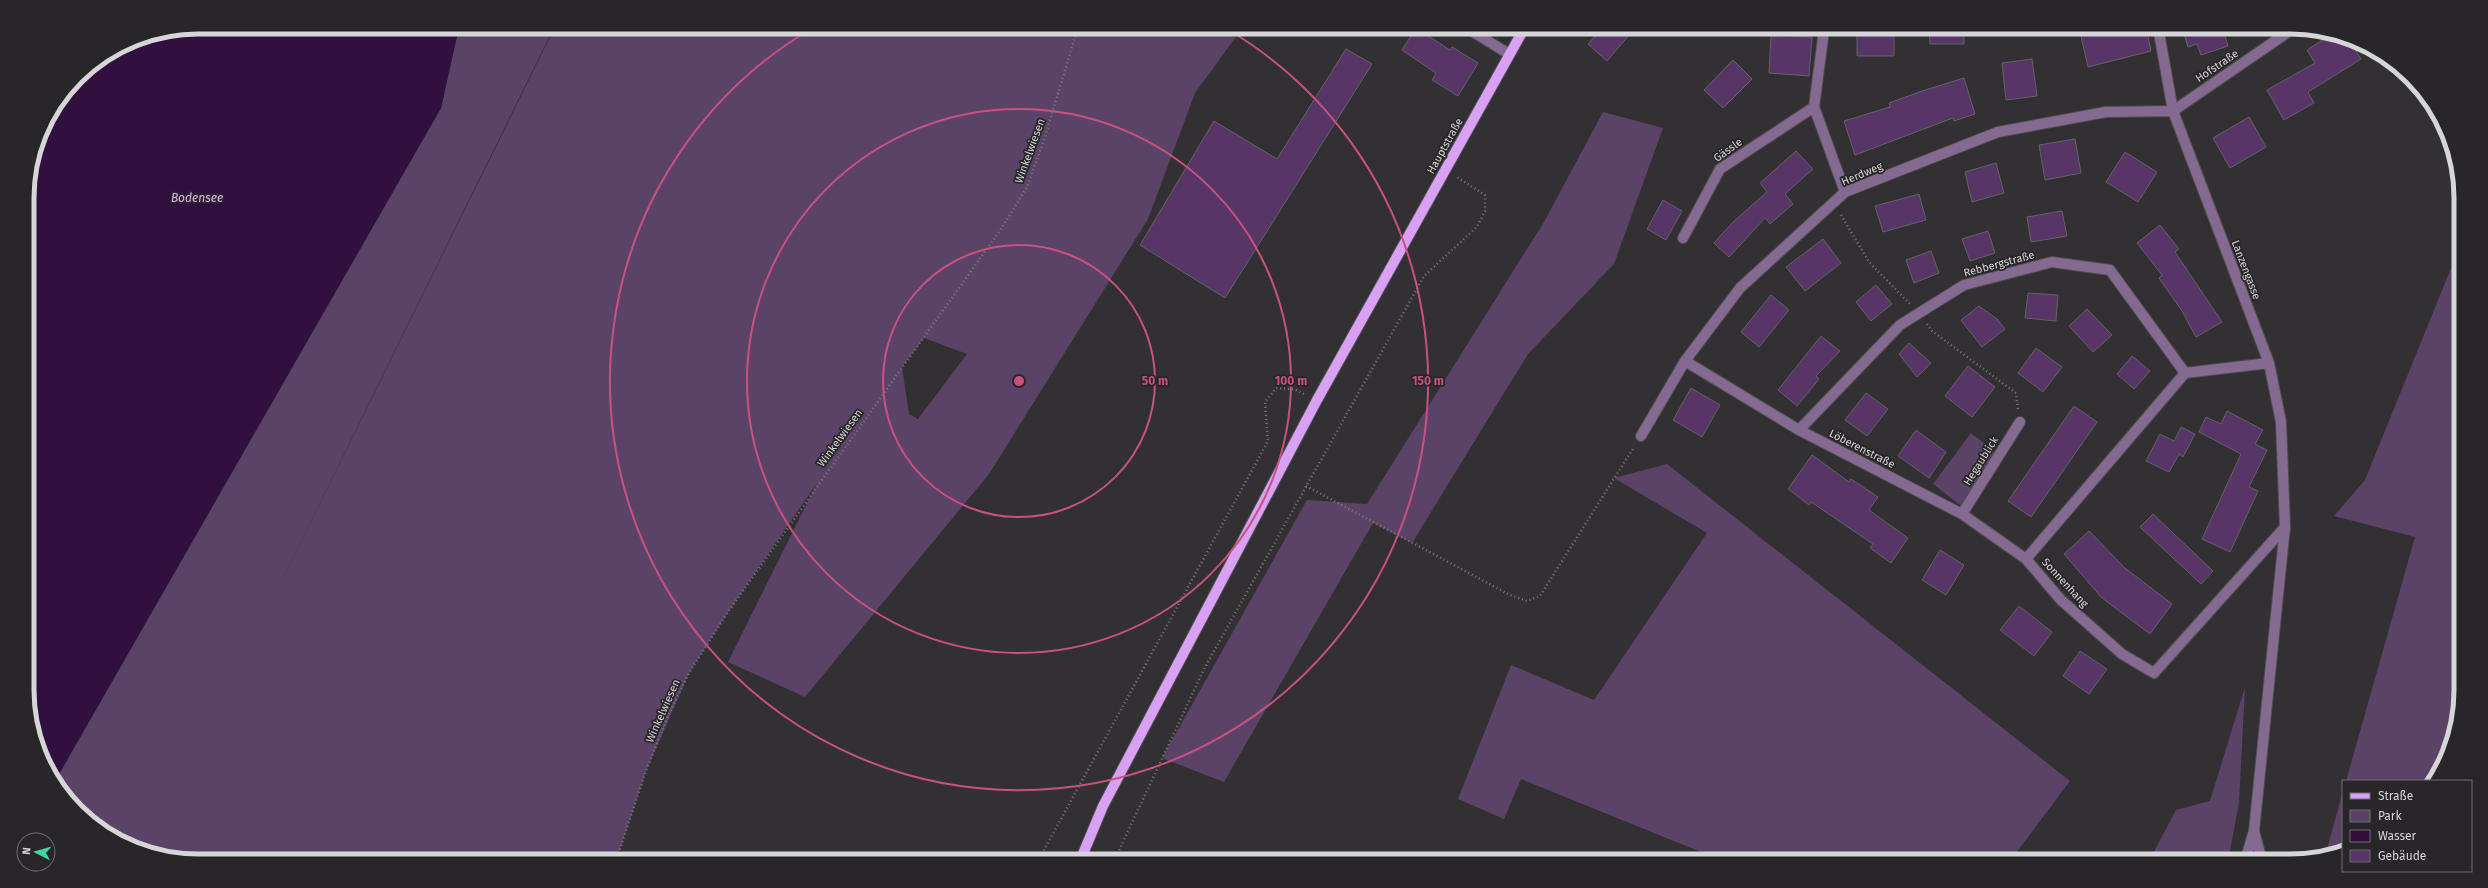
<svg xmlns="http://www.w3.org/2000/svg" width="2488" height="888" viewBox="0 0 2488 888" font-family="'Fira Sans',sans-serif">
<style>
.green{fill:#5b4367;fill-rule:evenodd}
.water{fill:#31103f}
.building{fill:#573667;stroke:#646265}
.lines{fill:none;stroke-linecap:round;stroke-linejoin:round}
.minor-casing{stroke:#504e50;stroke-width:12}
.major-casing{stroke:#504e50;stroke-width:12}
.path{stroke:#7b7a7c;stroke-width:2.5;stroke-dasharray:1 3;stroke-linecap:butt}
.minor{stroke:#846a91;stroke-width:10}
.major{stroke:#d8a1f3;stroke-width:10}
.ring{fill:none;stroke:#c85180;stroke-width:2}
.labels{text-anchor:middle;dominant-baseline:central;stroke-width:3.5;stroke-linejoin:round;paint-order:stroke}
.street-label{font-size:11px;fill:#d6d5d7;stroke:#282628}
.water-label{font-size:12px;font-style:italic;fill:#e1adfb;stroke:#282628}
.rim{fill:none;stroke:#d6d5d7;stroke-width:5}
.centre{fill:#c85180;stroke:#282628;stroke-width:2}
.ring-label{font-size:12px;text-anchor:middle;font-weight:bold;fill:#c85180;stroke:#282628;stroke-width:3.5;stroke-linejoin:round;paint-order:stroke}
</style>
<rect width="100%" height="100%" fill="#323032"/>
<path class="green" d="M459 27H554L255 635 555 27H1243L1195 93 1148 219 989 474 805 697 728 662 817 483 728 612 689 673 646 771 616 861H198C180 858 161 857 144 852 106 841 76 812 55 781L441 108ZM924 338 967 354 918 419 909 414 902 367Z
M1603 112 1663 128 1614 264 1528 354 1412 543 1373 523 1224 782 1162 758 1307 500 1367 504 1544 222Z
M2460 246 2461 690 2452 745 2434 781H2346L2415 537 2334 516 2365 480Z
M1971 433 1995 452 1961 506 1933 484Z
M1667 464 2070 781 2010 861H1723L1521 779 1504 819 1458 799 1511 665 1594 700 1707 533 1614 478Z
M2245 687 2239 803 2228 861H2149L2176 810 2210 801Z
M2343 791V852L2325 856Z"/>
<path class="water" d="M198 27H459L441 108 55 781 45 765 30 723 27 187 45 123 85 70 133 40Z"/>
<path class="building" d="M1603 27H1636L1607 61 1588 44Z
M1857 27H1894V56H1857Z
M1929 27H1964V44H1930Z
M2098 27H2146L2151 51 2088 67 2080 32Z
M2204 27H2222L2228 46 2201 55 2197 44 2188 47 2184 34Z
M1416 28 1450 50 1452 47 1478 63 1458 96 1432 80 1436 73 1402 50Z
M2332 34 2347 37 2361 59 2308 92 2314 103 2284 120 2267 90 2315 63 2307 50Z
M1771 35 1812 37 1809 76 1769 73Z
M1346 49 1372 64 1225 298 1140 245 1214 121 1277 159Z
M2032 59 2037 96 2006 100 2002 63Z
M1733 60 1752 79 1723 108 1704 90Z
M1964 78 1975 114 1954 121 1953 118 1855 155 1844 121 1890 107 1889 103 1922 91Z
M2249 117 2266 147 2230 168 2213 138Z
M2075 139 2081 173 2045 180 2039 145Z
M1796 151 1813 169 1785 194 1793 204 1770 224 1765 218 1729 257 1714 243 1733 222 1767 192 1760 183Z
M2125 152 2157 172 2138 202 2106 182Z
M1996 163 2004 193 1972 202 1965 172Z
M1919 194 1926 220 1883 232 1875 206Z
M1663 200 1682 211 1666 240 1647 229Z
M2062 211 2067 236 2031 242 2027 217Z
M2160 225 2179 249 2175 252 2222 322 2196 337 2182 311 2159 278 2162 275 2137 243Z
M1988 231 1995 253 1970 261 1962 239Z
M1823 239 1841 263 1805 291 1786 267Z
M1931 251 1939 273 1914 283 1906 260Z
M1876 285 1892 304 1871 321 1856 302Z
M2028 293 2058 295 2056 321 2025 318Z
M1771 295 1789 310 1759 347 1741 332Z
M1979 306 1997 319 2005 329 1982 347 1961 320Z
M2087 309 2112 335 2093 352 2069 326Z
M1821 336 1840 351 1816 376 1819 379 1797 406 1778 390Z
M1909 343 1931 363 1917 377 1899 354Z
M2036 348 2062 367 2043 392 2018 373Z
M2132 356 2150 371 2134 389 2117 374Z
M1968 366 1995 387 1972 417 1945 396Z
M1691 388 1720 405 1702 437 1673 420Z
M1866 393 1888 409 1867 436 1845 420Z
M2074 406 2097 422 2031 517 2008 501Z
M2227 411 2263 430 2255 444 2267 450 2249 487 2258 491 2230 552 2202 539 2241 454 2199 432 2206 417 2221 424Z
M2181 427 2195 434 2183 457 2179 454 2169 472 2146 461 2160 434 2174 441Z
M1916 430 1946 452 1929 478 1898 456Z
M1812 455 1849 482 1851 479 1878 497 1869 510 1908 538 1891 563 1870 548 1873 544 1811 502 1809 505 1788 489Z
M2153 514 2213 571 2201 584 2140 527Z
M2089 531 2125 568 2172 604 2150 634 2102 598 2064 554Z
M1940 550 1964 565 1946 595 1922 580Z
M2019 606 2052 632 2034 656 2000 630Z
M2080 651 2107 669 2089 694 2063 676Z"/>
<g class="lines">
<g class="minor-casing">
<path id="minor" d="M1465 27 1509 54
M1822 27 1823 38 1814 107 1845 192
M2158 27 2173 111 2269 363 2281 422 2285 527 2254 831 2245 861
M2173 111 2294 28
M1683 238 1720 169 1814 107
M1685 361 1799 430 1962 514 2026 559
M2269 363 2185 373 2026 559 2061 600 2122 654 2154 673 2285 527
M1799 430 1900 325 1964 285 2052 262 2110 270 2185 373
M1641 436 1685 361 1740 288 1845 192 1998 132 2106 112 2173 111
M1962 514 2020 422
M2254 831 2262 861"/>
</g>
<g class="major-casing">
<path id="major" d="M1080 861 1103 806 1317 400 1525 27"/>
</g>
<path class="path" d="M1841 215 1869 262 1910 304
M1927 324 1932 331 2016 393 2018 409
M1306 486 1510 595 1527 601 1540 596 1634 447
M616 861 646 771 668 716 689 673 728 612 1001 229 1027 187 1044 140 1078 27
M1038 861 1268 441 1265 402 1276 388 1294 389 1304 394
M1114 861 1204 669 1424 276 1477 227 1485 211V195L1457 177"/>
<use href="#minor" class="minor"/>
<use href="#major" class="major"/>
</g>
<g class="ring">
<circle cx="1019" cy="381" r="136"/>
<circle cx="1019" cy="381" r="272"/>
<path d="M1227 29A409 409 0 1 1 811 29"/>
</g>
<g class="labels">
<g class="street-label">
<text transform="translate(2217 66) rotate(-34)">Hofstraße</text>
<text transform="translate(1445 146) rotate(-61)">Hauptstraße</text>
<text transform="translate(1728 150) rotate(-36)">Gässle</text>
<text transform="translate(1030 151) rotate(-70)">Winkelwiesen</text>
<text transform="translate(1862 174) rotate(-23)">Herdweg</text>
<text transform="translate(1999 264) rotate(-15)">Rebbergstraße</text>
<text transform="translate(2246 270) rotate(69)">Lanzengasse</text>
<text transform="translate(840 438) rotate(-54)">Winkelwiesen</text>
<text transform="translate(1862 449) rotate(27)">Löberenstraße</text>
<text transform="translate(1981 461) rotate(-58)">Hegaublick</text>
<text transform="translate(2065 583) rotate(47)">Sonnenhang</text>
<text transform="translate(663 711) rotate(-66)">Winkelwiesen</text>
</g>
<g class="water-label">
<text x="197" y="198">Bodensee</text>
</g>
</g>
<path d="M0 0H2488V888H0ZM198 34H2290A164 164 0 0 1 2454 198V690A164 164 0 0 1 2290 854H198A164 164 0 0 1 34 690V198A164 164 0 0 1 198 34Z" fill="#282628" fill-rule="evenodd"/>
<path class="rim" d="M198 34H2290A164 164 0 0 1 2454 198V690A164 164 0 0 1 2290 854H198A164 164 0 0 1 34 690V198A164 164 0 0 1 198 34Z"/>
<circle cx="1019" cy="381" r="6" class="centre"/>
<g class="ring-label">
<text x="1155" y="385">50 m</text>
<text x="1291" y="385">100 m</text>
<text x="1428" y="385">150 m</text>
</g>
<rect x="2342" y="780" width="130" height="92" fill="#282628" stroke="#6e6c6e"/>
<rect x="2350" y="793" width="20" height="6" fill="#d8a1f3" stroke="#6e6c6e"/>
<text x="2378" y="800" font-size="12" fill="#d6d5d7">Straße</text>
<rect x="2350" y="810" width="20" height="12" fill="#5b4367" stroke="#6e6c6e"/>
<text x="2378" y="820" font-size="12" fill="#d6d5d7">Park</text>
<rect x="2350" y="830" width="20" height="12" fill="#31103f" stroke="#6e6c6e"/>
<text x="2378" y="840" font-size="12" fill="#d6d5d7">Wasser</text>
<rect x="2350" y="850" width="20" height="12" fill="#573667" stroke="#6e6c6e"/>
<text x="2378" y="860" font-size="12" fill="#d6d5d7">Gebäude</text>
<g transform="translate(36 852) rotate(276)"><circle r="19" fill="#282628" stroke="#6e6c6e"/>
<path d="M0-3L7 15L0 10L-7 15Z" fill="#45d49f"/>
<text y="-6" font-size="11" font-weight="bold" text-anchor="middle" fill="#d6d5d7">N</text>
</g>
</svg>
